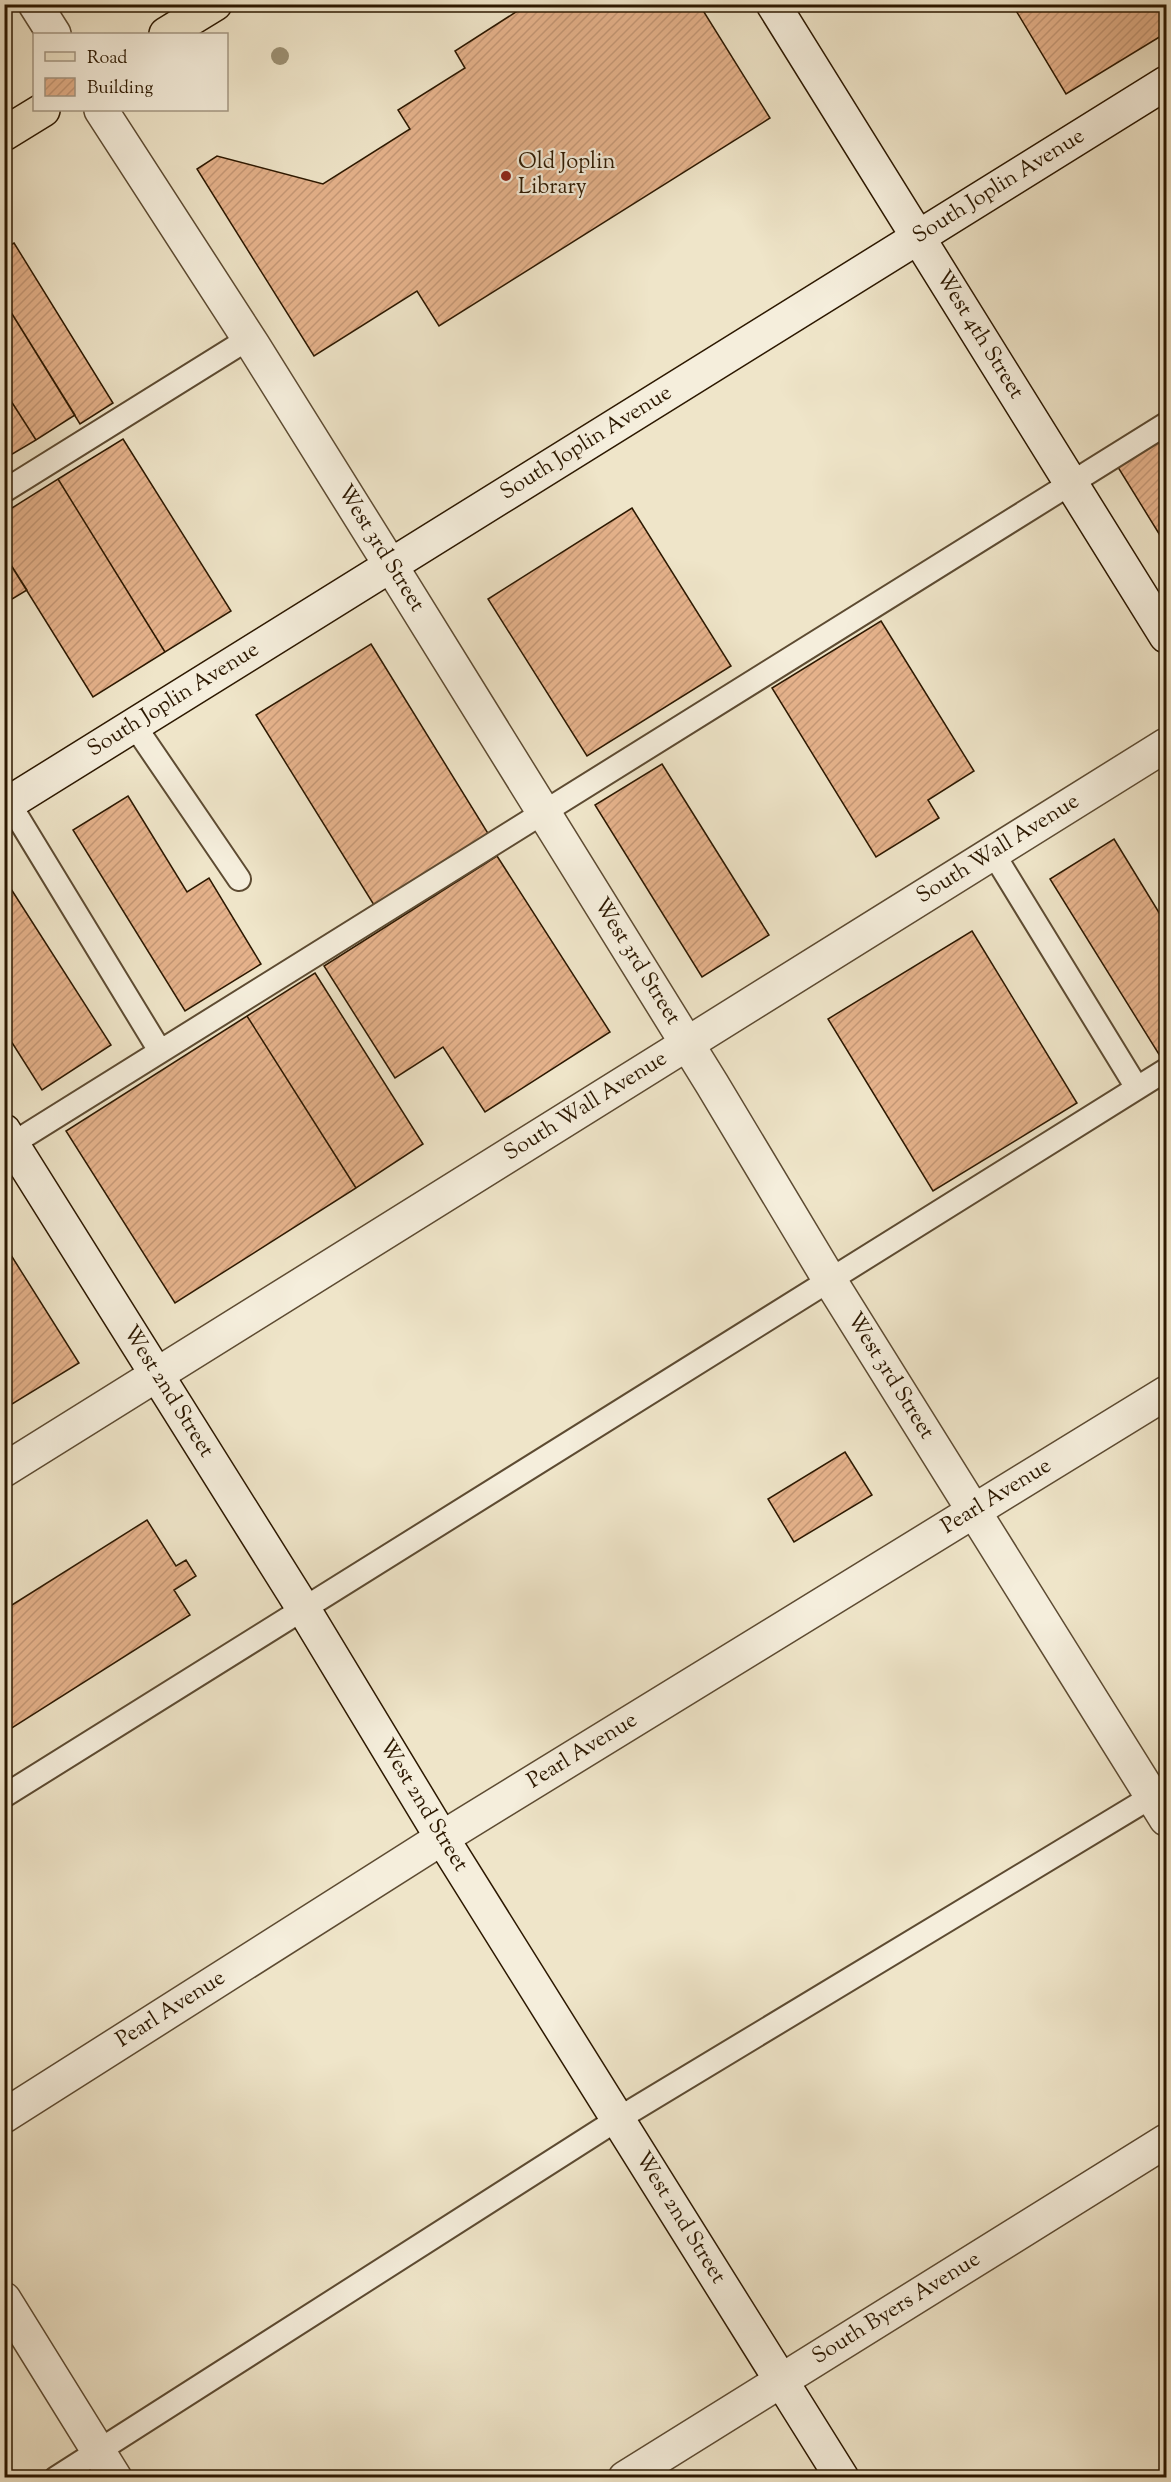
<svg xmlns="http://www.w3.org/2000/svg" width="1171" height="2482" viewBox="0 0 1171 2482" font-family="'Sorts Mill Goudy',serif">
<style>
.building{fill:url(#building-hatch);stroke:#2c1800;stroke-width:1.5}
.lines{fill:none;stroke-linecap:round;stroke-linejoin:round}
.lane-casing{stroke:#5d4b32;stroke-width:26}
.street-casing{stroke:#5d4b32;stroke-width:36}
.secondary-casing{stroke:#2c1800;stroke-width:36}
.primary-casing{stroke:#2c1800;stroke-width:36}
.lane{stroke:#f5eedc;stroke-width:22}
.street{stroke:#f5eedc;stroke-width:33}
.secondary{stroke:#f5eedc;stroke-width:33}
.primary{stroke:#efe5c9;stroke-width:33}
.tree{fill:#9c9073}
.poi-dot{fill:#8f2418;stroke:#f5eedc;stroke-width:2}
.labels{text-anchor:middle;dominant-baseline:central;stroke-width:4.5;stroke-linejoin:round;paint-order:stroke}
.poi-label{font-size:22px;fill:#2c1800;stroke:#f5eedc;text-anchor:start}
.street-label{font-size:22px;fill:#2c1800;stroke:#f5eedc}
</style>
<defs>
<pattern id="building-hatch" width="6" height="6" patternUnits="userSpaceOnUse" patternTransform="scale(1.5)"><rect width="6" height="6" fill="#e5b28b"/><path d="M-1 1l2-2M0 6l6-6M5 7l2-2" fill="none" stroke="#c59876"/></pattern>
</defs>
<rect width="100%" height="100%" fill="#efe5c9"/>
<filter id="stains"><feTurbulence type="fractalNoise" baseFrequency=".00333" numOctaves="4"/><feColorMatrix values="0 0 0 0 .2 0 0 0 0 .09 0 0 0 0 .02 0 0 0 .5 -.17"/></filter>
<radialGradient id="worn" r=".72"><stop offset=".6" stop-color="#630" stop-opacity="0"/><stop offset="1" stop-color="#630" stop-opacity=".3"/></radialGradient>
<path class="building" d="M516 4H699L770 118 439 326 417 291 314 356 197 169 217 156 323 184 410 129 398 110 465 68 455 51 519 10Z
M1012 4H1166V33L1066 94Z
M14 243 113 403 80 424 4 301V249Z
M4 301 75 415 36 440 4 390Z
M4 390 36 440 4 459Z
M1166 433V545L1116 464Z
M123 439 231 611 165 652 58 479Z
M58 479 165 652 93 697 4 554V513Z
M632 508 731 666 587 756 488 599Z
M4 554 27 590 4 604Z
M881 621 974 771 928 800 939 818 876 857 772 688Z
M371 644 489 835 374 905 256 715Z
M662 764 769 935 702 977 595 805Z
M128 796 187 892 209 878 261 964 185 1011 73 830Z
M1114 839 1166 924V1052L1160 1056 1050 879Z
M497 856 610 1032 485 1112 443 1047 395 1078 324 966Z
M4 878 111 1045 42 1090 4 1030Z
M972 931 1077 1103 933 1191 828 1019Z
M315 973 423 1144 356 1188 247 1016Z
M247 1016 356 1188 175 1303 66 1131Z
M4 1244 79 1363 4 1409Z
M845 1452 872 1495 794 1542 768 1499Z
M147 1520 176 1566 186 1560 196 1576 174 1590 190 1615 4 1733V1610Z"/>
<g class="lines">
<g class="lane-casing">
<path id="lane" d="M4 491 248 339
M134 725 239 879
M9 803 160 1051
M993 853 1137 1088
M4 1149 1166 424
M4 1796 1166 1070
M56 2478 618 2119 1166 1788"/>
</g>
<g class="street-casing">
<g id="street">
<path d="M35 4 54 34"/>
<path id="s1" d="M101 110 253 345 391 566 712 1084 829 1279 1166 1819"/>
<path id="s2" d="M4 1470 1166 745"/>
<path id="s3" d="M4 2116 442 1838 1166 1393"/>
<path d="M4 2299 115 2478"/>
<path id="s4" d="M625 2478 1166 2141"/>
</g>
</g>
<g class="secondary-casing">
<g id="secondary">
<path id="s5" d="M773 4 1166 636"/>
<path id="s6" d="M4 806 1166 83"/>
<path id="s7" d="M4 1131 303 1608 442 1838 842 2478"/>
</g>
</g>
<g class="primary-casing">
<path id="primary" d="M166 34 215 4
M4 134 43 110"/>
</g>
<use href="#lane" class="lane"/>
<use href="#street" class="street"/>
<use href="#secondary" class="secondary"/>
<use href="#primary" class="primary"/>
</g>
<circle class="tree" cx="280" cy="56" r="9"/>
<circle class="poi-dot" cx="506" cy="176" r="6"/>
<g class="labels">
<g class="poi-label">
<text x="518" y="163">Old Joplin<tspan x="518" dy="25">Library</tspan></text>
</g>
<g class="street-label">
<text stroke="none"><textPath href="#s6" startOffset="1172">South Joplin Avenue</textPath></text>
<text stroke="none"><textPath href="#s5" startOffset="390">West 4th Street</textPath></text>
<text stroke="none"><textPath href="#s6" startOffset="686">South Joplin Avenue</textPath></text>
<text stroke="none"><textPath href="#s1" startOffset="520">West 3rd Street</textPath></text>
<text stroke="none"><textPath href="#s6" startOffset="200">South Joplin Avenue</textPath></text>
<text stroke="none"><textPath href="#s2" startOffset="1172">South Wall Avenue</textPath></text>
<text stroke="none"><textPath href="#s1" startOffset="1006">West 3rd Street</textPath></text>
<text stroke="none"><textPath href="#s2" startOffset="686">South Wall Avenue</textPath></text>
<text stroke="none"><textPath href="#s1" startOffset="1492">West 3rd Street</textPath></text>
<text stroke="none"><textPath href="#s7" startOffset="308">West 2nd Street</textPath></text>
<text stroke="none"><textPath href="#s3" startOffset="1170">Pearl Avenue</textPath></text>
<text stroke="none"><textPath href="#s3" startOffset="684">Pearl Avenue</textPath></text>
<text stroke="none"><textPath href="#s7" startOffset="794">West 2nd Street</textPath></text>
<text stroke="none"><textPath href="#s3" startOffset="198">Pearl Avenue</textPath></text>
<text stroke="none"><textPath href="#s7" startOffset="1280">West 2nd Street</textPath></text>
<text stroke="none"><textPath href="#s4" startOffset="320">South Byers Avenue</textPath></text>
</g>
</g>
<rect width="1171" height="2482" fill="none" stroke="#efe5c9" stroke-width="24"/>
<rect x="6" y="6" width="1159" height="2470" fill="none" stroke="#2c1800" stroke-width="3"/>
<rect x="12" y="12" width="1147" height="2458" fill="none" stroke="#2c1800" stroke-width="1.5"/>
<rect x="33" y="33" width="195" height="78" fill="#f5eedc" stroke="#a59884" stroke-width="1.5"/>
<rect x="45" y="52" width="30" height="9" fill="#efe5c9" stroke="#a59884" stroke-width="1.5"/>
<text x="87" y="63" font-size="18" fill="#2c1800">Road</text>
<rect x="45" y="78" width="30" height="18" fill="url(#building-hatch)" stroke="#a59884" stroke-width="1.5"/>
<text x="87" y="93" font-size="18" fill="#2c1800">Building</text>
<rect width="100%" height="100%" filter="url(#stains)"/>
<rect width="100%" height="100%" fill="url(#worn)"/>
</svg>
